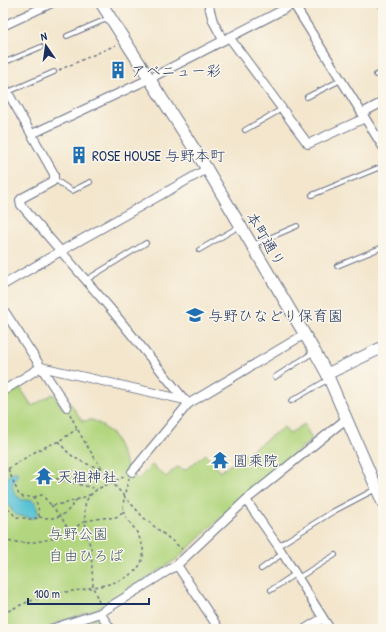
<svg xmlns="http://www.w3.org/2000/svg" width="386" height="632" viewBox="0 0 386 632" font-family="'Patrick Hand','Klee One',sans-serif">
<style>
.green{fill:#b2d67f;stroke:#66826e}
.water{fill:#59c2d5;stroke:#3a789a}
.lines{fill:none;stroke-linecap:round;stroke-linejoin:round}
.lane-casing{stroke:#676f85;stroke-width:6}
.street-casing{stroke:#676f85;stroke-width:10}
.secondary-casing{stroke:#676f85;stroke-width:13}
.path{stroke:#676f85;stroke-width:1.5;stroke-dasharray:3 3;stroke-linecap:butt}
.lane{stroke:#fff;stroke-width:4}
.street{stroke:#fff;stroke-width:8}
.secondary{stroke:#fff;stroke-width:11}
.labels{text-anchor:middle;dominant-baseline:central;stroke-width:3;stroke-linejoin:round;paint-order:stroke}
.poi-label{font-size:15px;fill:#1b2f5e;stroke:#fbf7ec;text-anchor:start}
.street-label{font-size:15px;fill:#1b2f5e;stroke:#fbf7ec}
.park-label{font-size:15px;fill:#415966;stroke:#fbf7ec}
</style>
<rect width="100%" height="100%" fill="#fbf7ec"/>
<filter id="ink" filterUnits="userSpaceOnUse"><feTurbulence type="fractalNoise" baseFrequency=".025" numOctaves="2"/><feDisplacementMap in="SourceGraphic" scale="8" xChannelSelector="R" yChannelSelector="G"/><feConvolveMatrix kernelMatrix="1 2 1 2 8 2 1 2 1" color-interpolation-filters="sRGB"/></filter>
<filter id="wash" filterUnits="userSpaceOnUse"><feTurbulence type="fractalNoise" baseFrequency=".012" numOctaves="4" result="noise"/><feDisplacementMap in="SourceGraphic" scale="16" xChannelSelector="R" yChannelSelector="G"/><feGaussianBlur stdDeviation="0.9" result="paint"/><feColorMatrix in="noise" values="0 0 0 0 0 0 0 0 0 0 0 0 0 0 0 0 0 1.4 0 .05"/><feComposite in="paint" operator="in"/></filter>
<g filter="url(#wash)">
<rect width="100%" height="100%" fill="#f3e6cd"/>
<path class="green" d="M19 386 32 406 53 394 63 409 71 404 82 421 92 420 100 424 114 436 128 468 137 480 152 465 166 477 177 467 185 470 206 454 220 472 284 427 289 434 304 424 312 439 217 521 177 559 97 609 51 625V629H3V397Z
M97 618 100 619 107 629H85L81 622Z"/>
<path class="water" d="M13 472H17L18 474 12 485 15 494 22 500H33L36 504 38 513 36 517 32 518 16 515 12 511 11 508 3 501V481Z"/>
</g>
<g filter="url(#ink)">
<g class="lines">
<g class="lane-casing">
<path id="lane" d="M380 3 383 9
M67 36 109 18
M3 63 41 47
M376 75 383 72
M8 92 54 72
M307 97 341 80
M245 130 282 109
M54 179 72 191 90 182
M312 195 383 166
M253 245 297 226
M199 250 240 226
M337 266 383 247
M86 280 146 243
M275 377 314 352
M291 401 329 379
M278 546 334 511 376 489
M261 569 282 554
M298 578 335 555
M271 590 295 574"/>
</g>
<g class="street-casing">
<path id="street" d="M208 3 213 21 223 40
M293 3 383 147
M3 26 52 3
M229 37 308 144 365 118
M3 84 54 174V179L52 182 22 198 20 200 21 205 109 307 188 404
M362 113 383 102
M32 134 149 79 296 3
M3 285 61 251 207 169
M3 309 67 407
M3 391 41 367 185 400
M132 472 188 404 305 334
M246 500 278 546 330 629
M177 565 219 629
M100 613 111 629
M51 629 100 613 177 565 246 500 346 419
M305 629 323 618"/>
</g>
<g class="secondary-casing">
<path id="secondary" d="M101 3 207 169 315 352 327 374 383 503
M327 374 383 347"/>
</g>
<path class="path" d="M59 70 116 45
M70 414C84 444 102 471 124 496L123 511
M59 441C69 458 83 463 102 469
M3 467 8 469 19 495 23 497H33C38 503 39 510 39 518L31 519 16 517 3 503
M3 472 38 450 59 441 77 429
M50 477 97 489
M129 478 124 496 144 518 182 549
M3 496 7 492 5 490
M34 497 42 495 51 505C65 505 79 499 92 494
M51 505 63 520 69 531
M123 511C127 521 135 527 139 537 156 570 119 584 93 587L91 548 88 539 85 521C90 520 96 519 102 518 110 517 117 520 123 511Z
M39 517C60 520 65 516 77 499
M3 541 29 543 51 539 62 536 85 521C85 515 84 508 86 502 92 487 112 484 125 476
M3 614C20 604 39 597 59 593 71 591 80 591 93 587L100 605"/>
<use href="#lane" class="lane"/>
<use href="#street" class="street"/>
<use href="#secondary" class="secondary"/>
</g>
</g>
<defs>
<g id="building-bare" transform="scale(1.38)"><path d="M-4-6H4V6H1V3H-1V6H-4ZM-2.5-4.3h1.7v1.8h-1.7ZM.8-4.3h1.7v1.8H.8ZM-2.5-1h1.7V.8h-1.7ZM.8-1h1.7V.8H.8Z" fill="#1f6fb2" stroke="#fbf7ec" stroke-width="2.5" paint-order="stroke"/></g>
<g id="school-bare" transform="scale(1.38)"><path d="M0-5L7-2L0 1L-7-2ZM-4 1L0 2.5L4 1V4Q0 6-4 4Z" fill="#1f6fb2" stroke="#fbf7ec" stroke-width="2.5" paint-order="stroke"/></g>
<g id="temple-bare" transform="scale(1.38)"><path d="M0-6L5-2H3V0L6.5 2.5H4V6H1.5V3h-3V6H-4V2.5H-6.5L-3 0V-2H-5Z" fill="#1f6fb2" stroke="#fbf7ec" stroke-width="2.5" paint-order="stroke"/></g>
</defs>
<g fill-rule="evenodd">
<use href="#building-bare" x="118" y="70"/>
<use href="#building-bare" x="79" y="155"/>
<use href="#school-bare" x="195" y="315"/>
<use href="#temple-bare" x="220" y="460"/>
<use href="#temple-bare" x="44" y="476"/>
</g>
<g class="labels">
<g class="poi-label">
<text x="131" y="70">アベニュー彩</text>
<text x="92" y="155">ROSE HOUSE 与野本町</text>
<text x="208" y="315">与野ひなどり保育園</text>
<text x="233" y="460">圓乘院</text>
<text x="57" y="476">天祖神社</text>
</g>
<g class="street-label">
<text transform="translate(266 239) rotate(59)">本町通り</text>
</g>
<g class="park-label">
<text x="78" y="533">与野公園</text>
<text x="86" y="555">自由ひろば</text>
</g>
</g>
<rect width="386" height="632" fill="none" stroke="#fbf7ec" stroke-width="16"/>
<g transform="translate(46 46) rotate(347)" stroke="#fbf7ec" stroke-width="3" paint-order="stroke">
<path d="M0-3L7 15L0 10L-7 15Z" fill="#1b2f5e"/>
<text y="-6" font-size="11" font-weight="bold" text-anchor="middle" fill="#1b2f5e">N</text>
</g>
<path d="M28 598v6h121v-6" fill="none" stroke="#1b2f5e" stroke-width="2"/>
<text x="34" y="598" font-size="12" fill="#1b2f5e" stroke="#fbf7ec" stroke-width="3" paint-order="stroke">100 m</text>
</svg>
